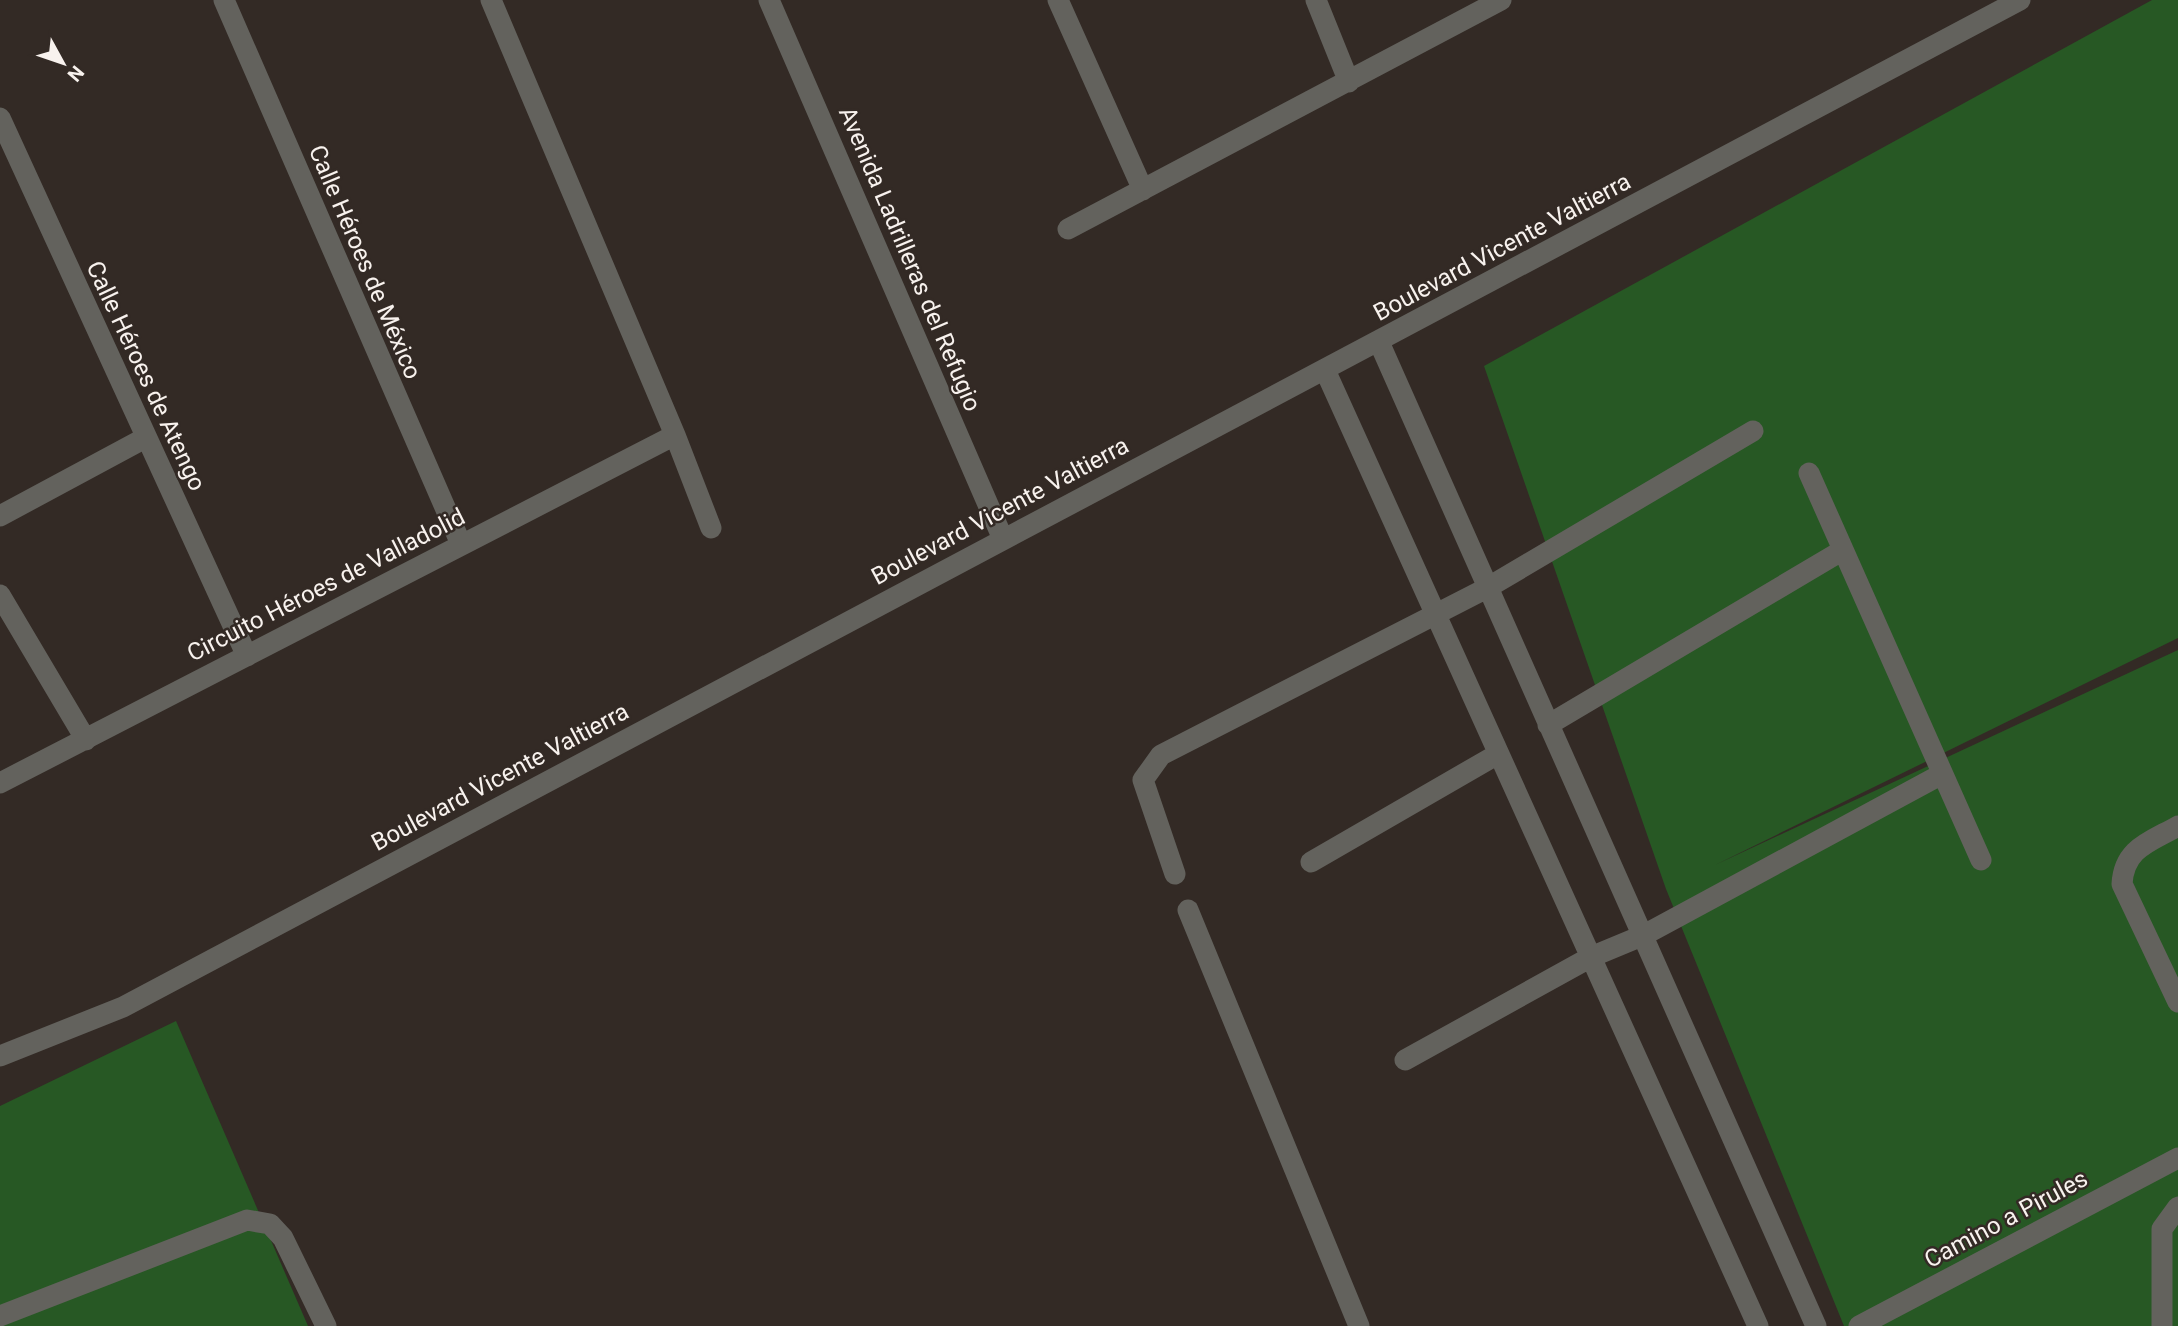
<svg xmlns="http://www.w3.org/2000/svg" width="2178" height="1326" viewBox="0 0 2178 1326" font-family="Roboto,sans-serif">
<style>
.green{fill:#275824}
.lines{fill:none;stroke-linecap:round;stroke-linejoin:round}
.street{stroke:#63625d;stroke-width:21}
.labels{text-anchor:middle;dominant-baseline:central;stroke-width:5;stroke-linejoin:round;paint-order:stroke}
.street-label{font-size:24px;fill:#f8f2ee;stroke:#332a25}
</style>
<rect width="100%" height="100%" fill="#332a25"/>
<path class="green" d="M2152 0H2178V638L1715 865 2178 650V1326H1844L1666 889 1484 366Z
M176 1021 308 1326H0V1106Z"/>
<g class="lines">
<path class="street" d="M224 0 461 544
M491 0 675 435 711 528
M769 0 1003 539
M1058 0 1143 190
M1316 0 1349 82
M0 118 247 656
M1068 229 1501 0
M1379 342 1816 1326
M1325 370 1758 1326
M1809 473 1981 860
M0 516 145 438
M0 595 86 740
M1548 725 1843 550
M0 783 675 435
M2178 826C2150 842 2124 848 2122 884L2178 1002
M1311 862 1498 754
M1175 874 1143 780 1161 755 1487 588 1753 431
M1188 910 1359 1326
M0 1056 123 1007 2020 0
M1405 1060 1591 957 1644 935 1942 774
M0 1316 247 1220 270 1224 283 1238 326 1326
M1859 1326 2178 1158
M2162 1326V1229L2178 1207"/>
</g>
<g class="labels">
<g class="street-label">
<text transform="translate(1502 247) rotate(-28)">Boulevard Vicente Valtierra</text>
<text transform="translate(910 259) rotate(67)">Avenida Ladrilleras del Refugio</text>
<text transform="translate(365 262) rotate(67)">Calle Héroes de México</text>
<text transform="translate(146 376) rotate(65)">Calle Héroes de Atengo</text>
<text transform="translate(1000 511) rotate(-28)">Boulevard Vicente Valtierra</text>
<text transform="translate(326 585) rotate(-27)">Circuito Héroes de Valladolid</text>
<text transform="translate(500 777) rotate(-28)">Boulevard Vicente Valtierra</text>
<text transform="translate(2006 1219) rotate(-28)">Camino a Pirules</text>
</g>
</g>
<g transform="translate(63 63) rotate(130)" stroke="#332a25" stroke-width="5" paint-order="stroke">
<path d="M0-5L12 26L0 18L-12 26Z" fill="#f8f2ee"/>
<text y="-10" font-size="19" font-weight="bold" text-anchor="middle" fill="#f8f2ee">N</text>
</g>
</svg>
